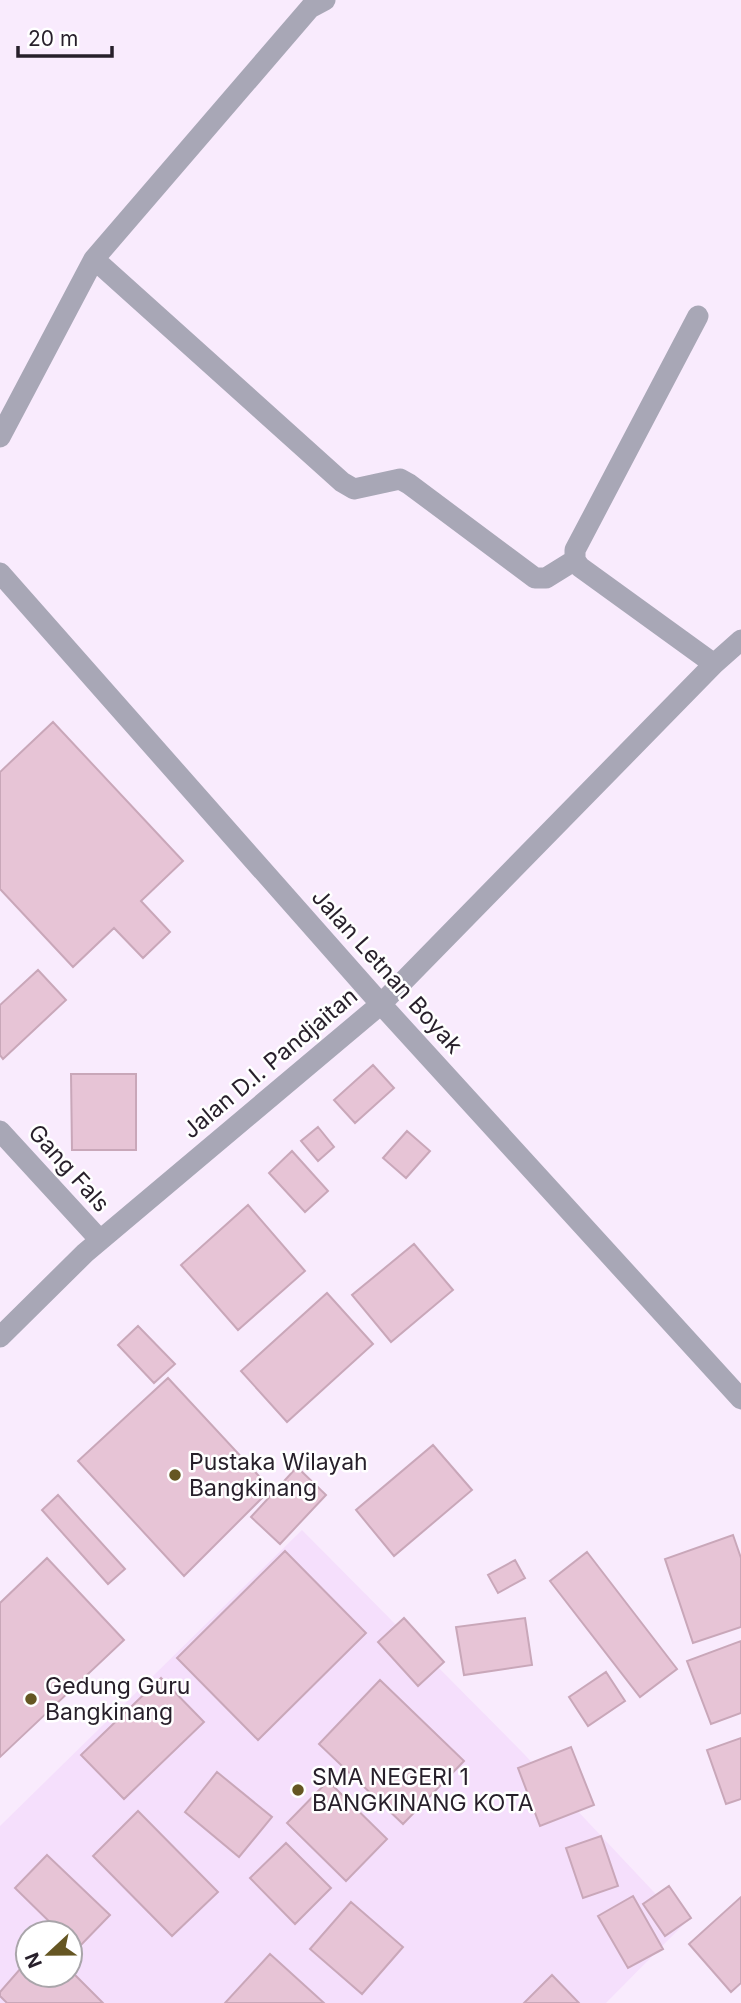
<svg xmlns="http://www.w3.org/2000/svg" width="741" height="2003" viewBox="0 0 741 2003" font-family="Inter,sans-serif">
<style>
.built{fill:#f5dffc;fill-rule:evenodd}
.building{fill:#e7c4d6;stroke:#c9a7b9;stroke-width:2}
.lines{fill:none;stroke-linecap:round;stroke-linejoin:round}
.minor{stroke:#a8a7b6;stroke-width:21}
.poi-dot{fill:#655623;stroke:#fff;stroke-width:2.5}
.labels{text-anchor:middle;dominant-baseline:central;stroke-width:5;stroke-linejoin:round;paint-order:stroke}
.street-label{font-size:23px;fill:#271f2a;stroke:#fff}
.poi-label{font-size:23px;fill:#271f2a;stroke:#fff;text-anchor:start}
</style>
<rect width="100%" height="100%" fill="#f9ebfd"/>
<path class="built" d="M302 1530 524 1754 684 1924 606 2003H0V1826ZM28 1933H70V1975H28Z"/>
<path class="building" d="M53 722 183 861 141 901 170 932 143 958 114 928 73 967 0 889V772Z
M38 970 66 1000 3 1059 0 1055V1005Z
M373 1065 394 1088 355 1123 334 1100Z
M71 1074H136V1150H72Z
M318 1127 334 1147 318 1161 301 1141Z
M407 1131 430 1151 406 1178 383 1158Z
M292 1151 328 1191 305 1212 269 1173Z
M248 1205 305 1271 238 1330 181 1265Z
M414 1244 453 1290 391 1342 352 1295Z
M327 1293 373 1344 287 1422 241 1371Z
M138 1326 175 1364 154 1383 118 1345Z
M168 1378 271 1489 184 1576 78 1461Z
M433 1445 472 1490 394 1556 356 1510Z
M297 1467 326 1495 280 1544 251 1517Z
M58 1495 125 1569 108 1584 42 1510Z
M733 1535 741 1558V1627L693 1643 665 1559Z
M285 1551 366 1633 258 1740 177 1658Z
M587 1552 677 1669 640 1697 550 1581Z
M47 1558 124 1640 0 1757V1603Z
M515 1560 525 1578 498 1593 488 1575Z
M404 1618 444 1662 418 1686 378 1642Z
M525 1618 532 1665 464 1675 456 1627Z
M741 1641V1713L711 1724 687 1661Z
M606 1672 625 1701 588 1726 569 1697Z
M161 1678 204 1722 124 1799 81 1755Z
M380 1680 464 1761 403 1824 319 1744Z
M741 1738V1799L726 1804 707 1750Z
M571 1747 594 1805 540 1826 518 1768Z
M217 1772 272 1817 239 1857 185 1812Z
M328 1781 387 1839 346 1881 287 1823Z
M138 1811 218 1892 172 1936 93 1856Z
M601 1836 618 1886 583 1898 566 1848Z
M286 1843 331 1888 295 1924 250 1878Z
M47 1855 110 1915 77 1949 70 1942V1933H61L15 1888Z
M669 1886 691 1918 665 1936 643 1904Z
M633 1896 663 1949 628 1968 598 1916Z
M741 1897V1983L731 1992 689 1944Z
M351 1902 403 1947 362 1994 310 1949Z
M270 1954 324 2003H225Z
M28 1960V1975H70V1970L103 2003H7L0 1996V1992Z
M552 1975 579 2003H524Z"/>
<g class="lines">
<path class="minor" d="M94 259 342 482 354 489 400 479 409 484 535 578H546L575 560
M698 316 575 550V560L580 567 714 664
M0 437 94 259 310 8 325 0
M0 573 379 1002 741 1399
M0 1131 100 1240
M0 1337 85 1253 381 1004 714 664 741 640"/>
</g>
<g class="poi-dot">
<circle cx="175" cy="1475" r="7"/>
<circle cx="31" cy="1699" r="7"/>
<circle cx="298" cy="1790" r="7"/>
</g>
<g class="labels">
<g class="street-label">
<text transform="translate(387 971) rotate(48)">Jalan Letnan Boyak</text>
<text transform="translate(270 1063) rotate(-40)">Jalan D.I. Pandjaitan</text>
<text transform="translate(69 1168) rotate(48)">Gang Fals</text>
</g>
<g class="poi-label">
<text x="189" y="1462">Pustaka Wilayah<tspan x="189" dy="26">Bangkinang</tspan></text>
<text x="45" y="1686">Gedung Guru<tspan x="45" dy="26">Bangkinang</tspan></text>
<text x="312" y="1777">SMA NEGERI 1<tspan x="312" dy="26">BANGKINANG KOTA</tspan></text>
</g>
</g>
<g transform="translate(49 1954) rotate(248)"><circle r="33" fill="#ffffff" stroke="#a9a5aa" stroke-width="2"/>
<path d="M0-5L12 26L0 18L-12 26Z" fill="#655623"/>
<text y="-10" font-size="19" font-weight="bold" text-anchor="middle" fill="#271f2a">N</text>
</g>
<path d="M18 46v10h94v-10" fill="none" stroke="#271f2a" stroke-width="3.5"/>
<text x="28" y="46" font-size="21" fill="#271f2a" stroke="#ffffff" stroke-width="5" paint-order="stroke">20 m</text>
</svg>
